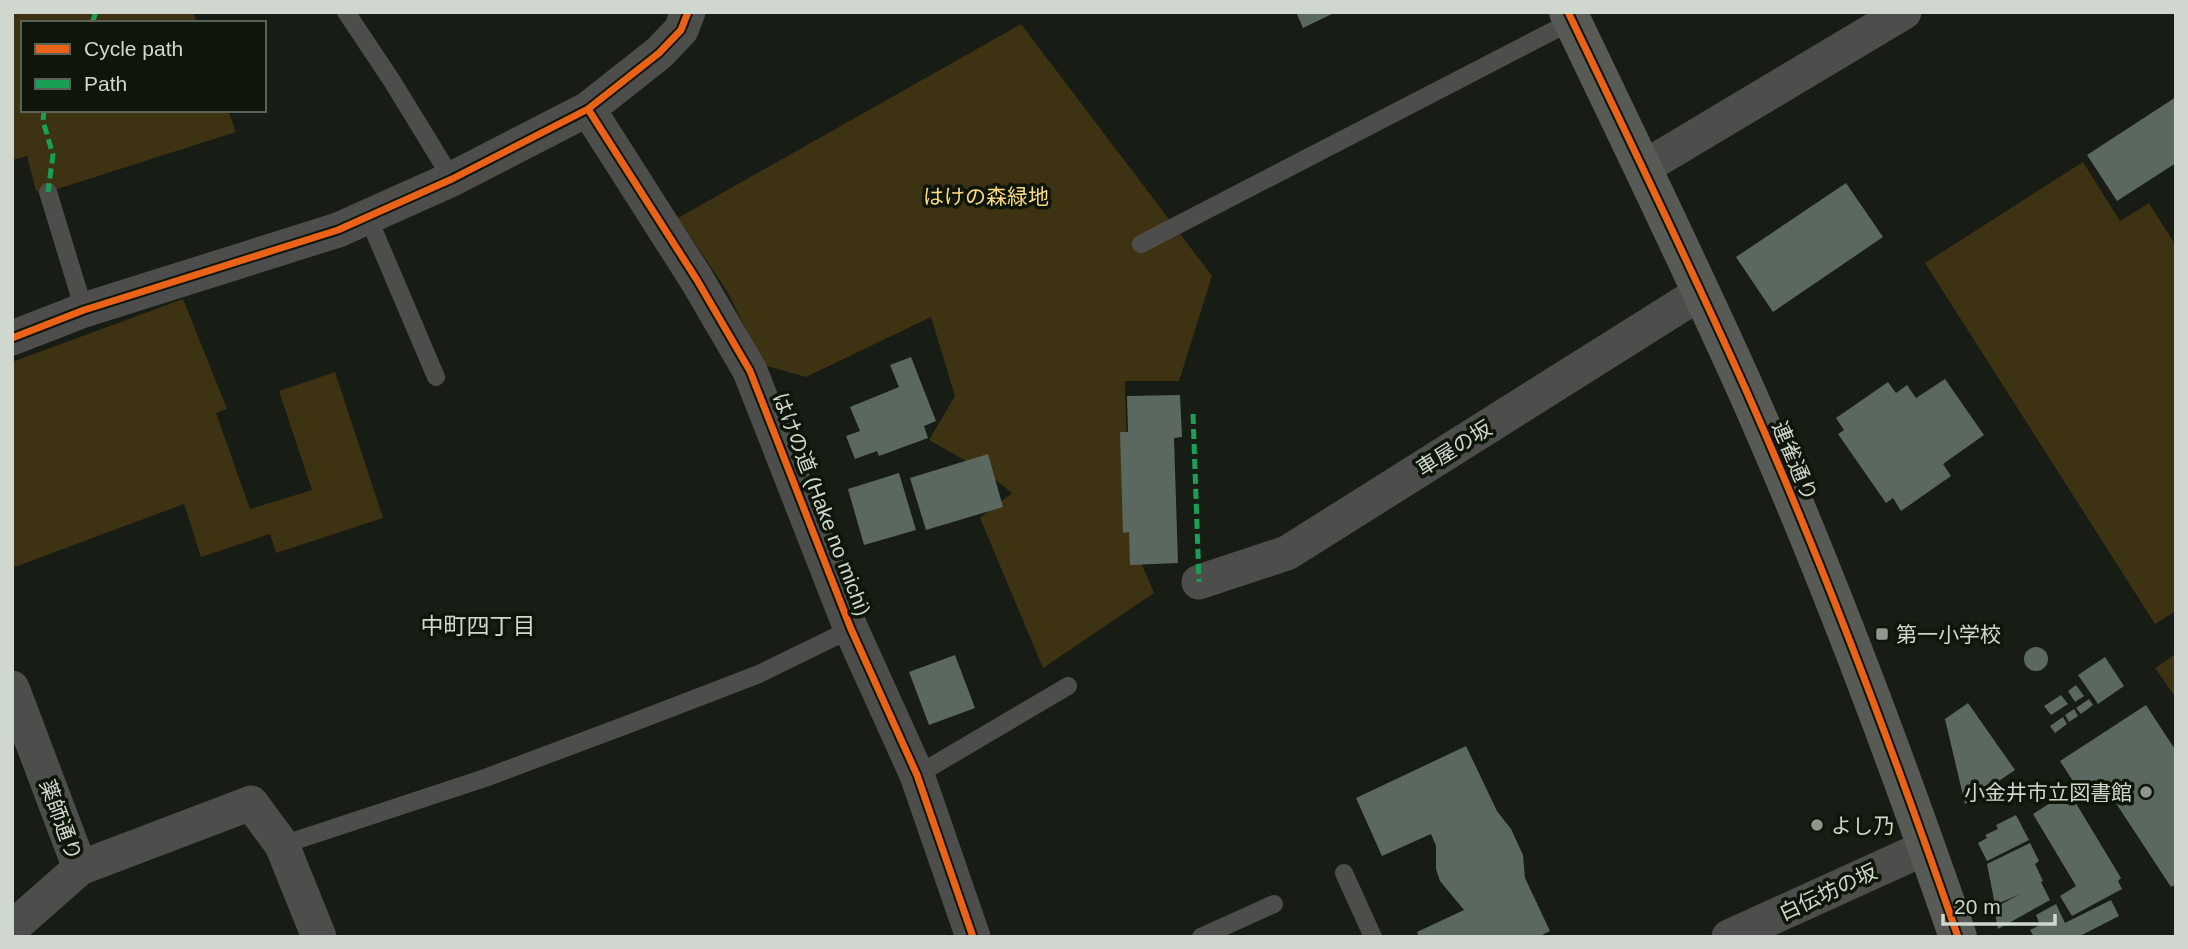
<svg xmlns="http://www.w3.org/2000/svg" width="2188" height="949" viewBox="0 0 2188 949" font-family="Helvetica,'Noto Sans JP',sans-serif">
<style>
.green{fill:#3d3212}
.building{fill:#5a685f}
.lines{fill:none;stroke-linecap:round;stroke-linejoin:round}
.lane{stroke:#4d4e4b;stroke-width:18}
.street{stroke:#4d4e4b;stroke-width:35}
.secondary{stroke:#585a56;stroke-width:38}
.quiet{stroke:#1a9f57;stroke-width:5;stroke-dasharray:10 5;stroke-linecap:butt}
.cycleway-casing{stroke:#0d1609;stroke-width:11}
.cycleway{stroke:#ea6118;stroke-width:7}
.poi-dot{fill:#8f968d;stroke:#0d1609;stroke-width:2.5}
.labels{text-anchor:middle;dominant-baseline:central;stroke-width:7;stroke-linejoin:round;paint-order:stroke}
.park-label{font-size:21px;fill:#fcd884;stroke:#0d1609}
.street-label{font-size:21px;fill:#d0d7ce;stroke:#0d1609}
.poi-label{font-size:21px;fill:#d0d7ce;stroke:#0d1609;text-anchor:start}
.neighbourhood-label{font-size:23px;fill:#d0d7ce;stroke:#0d1609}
</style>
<rect width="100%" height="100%" fill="#171c15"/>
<path class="green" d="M12 12H193L197 23H23V110H228L236 132 48 192 36 191 27 156 12 160Z
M1021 24 1212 276 1179 381H1125L1129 534 1154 593 1043 668 980 518 1012 493 987 473 929 440 955 396 931 317 806 377 764 365 727 291 678 218Z
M2083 162 2120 221 2149 203 2176 246V611L2155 624 1925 263Z
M183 299 227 409 216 413 250 509 312 490 279 391 335 372 383 518 276 553 270 534 201 557 184 504 12 568V362Z
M2176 654V698L2155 668Z"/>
<path class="building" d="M1296 12H1336L1303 28Z
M2176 97V163L2117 201 2087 155Z
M1846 183 1883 237 1773 312 1736 257Z
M911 357 936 421 924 426 928 438 879 456 877 451 855 459 846 436 860 431 850 407 899 387 890 365Z
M1945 379 1984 435 1943 464 1951 476 1901 511 1893 498 1886 503 1838 434 1844 430 1836 418 1888 382 1896 393 1907 385 1916 398Z
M1180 395 1182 437 1174 438 1178 563 1130 565 1129 532 1123 533 1120 432H1128L1127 396Z
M988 454 1003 507 926 530 910 478Z
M899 473 916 530 864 545 848 489Z
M2024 659a12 12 0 1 1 24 0a12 12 0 1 1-24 0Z
M955 655 975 708 929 725 909 672Z
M2105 657 2124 686 2098 704 2078 675Z
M2076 685 2084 696 2075 702 2068 691Z
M2061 695 2068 704 2051 715 2044 706Z
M2089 699 2093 705 2081 714 2076 708Z
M1968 703 2015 770 1965 804 1945 719Z
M2146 705 2176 751V884L2171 887 2100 779 2080 792 2060 761Z
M2074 709 2078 716 2069 722 2065 715Z
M2063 717 2067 724 2055 733 2050 726Z
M1466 746 1497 811 1511 829 1523 855 1525 878 1550 931 1538 937H1419L1417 932 1464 910 1440 881 1436 869V846L1431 834 1382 856 1356 798Z
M2063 795 2068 804 2074 800 2121 878 2118 881 2122 889 2072 916 2060 896 2076 886 2033 814Z
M2016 815 2029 840 1987 861 1978 843 1987 838 1985 835 1998 829 1996 825Z
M2030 843 2039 861 2035 864 2043 881 2041 882 2050 900 1998 929 1994 908 2020 894 1995 905 1987 864Z
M2111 900 2119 916 2078 937H2034L2030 930 2040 925 2036 915 2056 904 2065 923Z"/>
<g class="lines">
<path class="lane" d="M346 12 392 81 452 179
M48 192 84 310
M368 217 436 377
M1141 244 1572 21
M917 775 1068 686
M282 845 485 778 629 724 759 674 851 629
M1344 873 1373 937
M1201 937 1274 904"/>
<path class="street" d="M588 109 697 280 750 371 851 629 917 775 973 937
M1643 168 1904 12
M12 338 84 310 338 230 452 179 588 109 659 53 681 30 688 12
M1199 582 1287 553 1700 293
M12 688 80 868 12 928
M80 868 251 803 282 845 319 937
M1729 937 1927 847"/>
<path class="secondary" d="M1568 12C1628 137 1689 263 1746 390 1825 568 1894 752 1958 937"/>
<path class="quiet" d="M92 23 96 12
M44 110 43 121 53 155 48 192
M1193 414 1199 582"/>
<g class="cycleway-casing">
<path id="cycleway" d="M1568 12C1628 137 1689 263 1746 390 1825 568 1894 752 1958 937
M588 109 697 280 750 371 851 629 917 775 973 937
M12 338 84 310 338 230 452 179 588 109 659 53 681 30 688 12"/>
</g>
<use href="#cycleway" class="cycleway"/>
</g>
<g class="poi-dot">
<rect x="1875" y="627" width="14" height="14" rx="3.5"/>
<circle cx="2146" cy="792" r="7"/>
<circle cx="1817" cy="825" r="7"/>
</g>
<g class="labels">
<g class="park-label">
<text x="986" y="196">はけの森緑地</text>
</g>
<g class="street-label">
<text transform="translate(1454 448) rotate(-32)">車屋の坂</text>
<text transform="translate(1795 461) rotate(67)">連雀通り</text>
<text transform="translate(822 504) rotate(69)">はけの道 (Hake no michi)</text>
<text transform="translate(61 820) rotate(70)">薬師通り</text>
<text transform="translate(1828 892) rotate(-25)">白伝坊の坂</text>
</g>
<g class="poi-label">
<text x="1896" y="634">第一小学校</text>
<text x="2132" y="792" text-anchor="end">小金井市立図書館</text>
<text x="1831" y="825">よし乃</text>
</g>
<g class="neighbourhood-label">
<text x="478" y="626">中町四丁目</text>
</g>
</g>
<rect width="2188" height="949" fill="none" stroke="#d0d7ce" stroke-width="28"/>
<rect x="21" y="21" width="245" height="91" fill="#0d1609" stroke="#5b6358" stroke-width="2"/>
<rect x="35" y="44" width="35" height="10" fill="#ea6118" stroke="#5b6358" stroke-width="2"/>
<text x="84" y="56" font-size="21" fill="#d0d7ce">Cycle path</text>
<rect x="35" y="79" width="35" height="10" fill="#1a9f57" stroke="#5b6358" stroke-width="2"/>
<text x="84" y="91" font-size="21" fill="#d0d7ce">Path</text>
<path d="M1943 914v10h112v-10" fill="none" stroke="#d0d7ce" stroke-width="3.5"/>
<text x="1954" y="914" font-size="21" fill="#d0d7ce" stroke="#0d1609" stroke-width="5" paint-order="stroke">20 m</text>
</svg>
